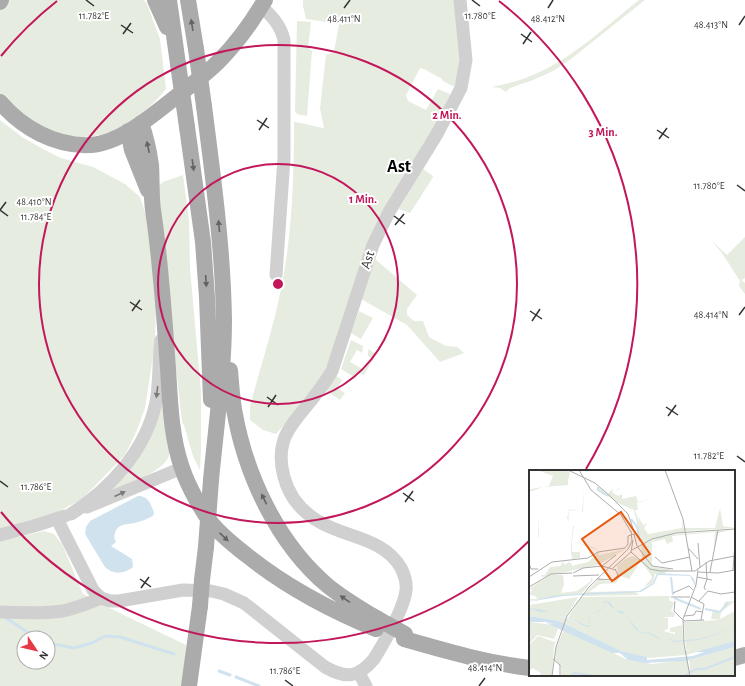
<svg xmlns="http://www.w3.org/2000/svg" width="745" height="686" viewBox="0 0 745 686" font-family="'Alegreya Sans',sans-serif">
<style>
.green{fill:#e6ecdf;fill-rule:evenodd}
.water{fill:#cfe2ee}
.lines{fill:none;stroke-linecap:round;stroke-linejoin:round}
.stream{stroke:#cfe2ee;stroke-width:3}
.minor{stroke:#d0d0d0;stroke-width:13}
.major{stroke:#ababab;stroke-width:16}
.major-bridge{stroke:#ababab;stroke-width:16}
.oneway{fill:#636363}
.oneway2{fill:#7a7a7a}
.ticks{fill:none;stroke:#333;stroke-width:1.5}
.ring{fill:none;stroke:#c2185b;stroke-width:2}
.labels{text-anchor:middle;dominant-baseline:central;stroke-width:4;stroke-linejoin:round;paint-order:stroke}
.street-label{font-size:14px;fill:#333;stroke:#fff}
.district-label{font-size:18px;font-weight:bold;fill:#000;stroke:#fff}
.inset-river{fill:none;stroke:#cfe2ee;stroke-width:2}
.inset-road{fill:none;stroke:#adadad;stroke-width:1}
.view{fill:#e8590c;fill-opacity:0.15;stroke:#e8590c;stroke-width:2}
.inset-edge{fill:none;stroke:#333;stroke-width:2}
.ticks-label{font-size:10px;text-anchor:middle;fill:#333;stroke:#fff;stroke-width:4;stroke-linejoin:round;paint-order:stroke}
.centre{fill:#c2185b;stroke:#fff;stroke-width:2}
.ring-label{font-size:12px;text-anchor:middle;font-weight:bold;fill:#c2185b;stroke:#fff;stroke-width:4;stroke-linejoin:round;paint-order:stroke}
</style>
<rect width="100%" height="100%" fill="#fff"/>
<path class="green" d="M6 0H144L147 4 160 39 166 89C145 115 113 139 78 137 67 137 56 132 46 128 25 118 15 111 0 94V8Z
M303 0H456C460 29 466 59 454 87L443 81 442 79 424 69 420 68 406 95 408 101 426 110 438 89 450 94 434 131 410 168 325 371 296 412 276 434 263 430 250 420V406C260 369 272 332 280 294 292 238 294 180 294 122 305 123 314 127 324 128L320 108 326 55 334 52 339 24 306 19 303 6Z
M639 0H645L571 59 553 71 533 80 510 88 506 92 500 88 492 87C505 84 520 81 533 75 572 59 606 26 639 0Z
M297 21 311 22 308 47 312 51 307 116 297 114 295 111Z
M0 120 22 137 43 149 61 158 93 167 125 184 140 197 148 222 156 296 155 343 145 408 137 430 125 455 82 499 54 514 0 531Z
M423 169 433 176 432 179 410 213 399 209Z
M183 175 189 220 190 268 201 392V449L200 470 193 456 184 425 182 422 160 222 159 186 163 182Z
M745 237V278L742 280 745 283V294L739 286 740 281 722 253 711 240 727 255Z
M375 259 417 295 407 309V315L414 321H423L429 337 446 346 457 347 464 353 440 362 407 325 361 299Z
M359 311 373 318 361 339 351 333Z
M351 340 363 346 362 353 357 350 350 362 364 370 371 358 368 356V349L376 354 364 375 356 373 354 377 341 369Z
M335 375 342 380 337 388 345 393 340 400 325 390Z
M162 403 170 449C170 453 169 457 166 461 158 473 124 486 110 492 138 460 151 444 162 403Z
M44 531 54 534 62 544 83 594 101 604 186 645 184 686H0V539L19 537ZM24 638H48V662H24Z"/>
<path class="water" d="M138 496C149 496 150 504 154 512L153 516C148 518 143 521 138 522 130 525 118 522 115 533 114 536 114 539 116 542L111 546 132 559 133 567C124 574 113 575 105 567L85 534 86 527 90 521Z"/>
<g class="lines">
<path class="stream" d="M6 618 36 638
M48 643 74 648 92 643 105 636 120 637 174 654
M219 671 230 675
M236 677 259 686"/>
<path class="minor" d="M261 6C272 16 281 26 284 40V158L276 275
M87 507 182 468
M71 514C111 488 146 450 156 402 160 381 158 361 161 340
M57 519 93 590 101 598 110 601H119L183 590 211 591 224 594 244 603 325 667C346 679 358 678 374 659 385 641 403 611 406 591 407 583 404 574 401 568 383 537 345 538 318 521 301 511 289 496 284 477 281 466 280 454 283 443 286 430 297 418 305 408 315 396 324 384 332 371L373 245 389 212 437 134 461 88 466 60 460 0
M0 535 34 526 65 516
M0 612C20 613 42 614 63 611 76 608 89 603 101 598
M359 673 366 686"/>
<path class="major" d="M155 0 167 27
M169 0 178 64
M188 0 196 49
M0 2 1 0
M0 102C22 128 56 147 91 145 121 143 154 114 177 96 191 85 206 74 219 61 237 43 252 22 265 0
M204 106C213 177 223 248 224 320 224 373 216 426 211 480
M141 123C146 137 149 150 151 165 152 180 151 195 153 210 161 262 164 316 168 368 170 401 171 437 182 468 188 486 201 510 212 524 223 537 236 547 249 557 288 588 330 610 376 629
M187 127 203 242 207 297 211 400
M128 131 132 150 148 190
M230 370C231 383 232 396 234 409 245 474 277 543 328 586 344 599 361 609 378 619
M202 580 206 547
M404 639C446 651 487 663 530 668
M734 658 745 655
M189 686 200 606"/>
<path class="major-bridge" d="M196 49 204 106
M178 64 187 127
M206 547 211 480
M200 606 202 580
M378 619 405 634"/>
</g>
<defs><path id="oneway-solid" d="M-6-.8H1V-3.2L6.5 0L1 3.2V.8H-6Z"/></defs>
<g class="oneway">
<use href="#oneway-solid" transform="translate(192 25) rotate(-99)"/>
<use href="#oneway-solid" transform="translate(148 147) rotate(-102)"/>
<use href="#oneway-solid" transform="translate(193 165) rotate(82)"/>
<use href="#oneway-solid" transform="translate(219 226) rotate(-95)"/>
<use href="#oneway-solid" transform="translate(206 281) rotate(86)"/>
<use href="#oneway-solid" transform="translate(264 499) rotate(-116)"/>
<use href="#oneway-solid" transform="translate(224 537) rotate(43)"/>
<use href="#oneway-solid" transform="translate(345 599) rotate(-145)"/>
</g>
<g class="oneway2">
<use href="#oneway-solid" transform="translate(157 392) rotate(97)"/>
<use href="#oneway-solid" transform="translate(120 494) rotate(-24)"/>
</g>
<path class="ticks" d="M86 0 94 6M472 0 480 6M344 8 350 0M548 8 553 0M121 25 133 33M739 25 745 16M123 34 131 23M521 34 532 42M523 44 531 32M257 120 269 128M259 130 267 118M657 130 669 138M659 139 667 128M737 185 745 191M0 210 8 216M0 210 6 202M394 216 405 224M395 225 404 214M130 302 142 310M132 311 140 300M530 311 542 319M739 315 745 307M532 321 540 309M267 397 278 405M268 407 276 395M666 407 678 415M668 416 676 405M737 456 745 462M0 481 8 487M403 493 414 501M405 502 413 491M140 579 151 587M141 588 149 577M285 680 293 686M479 686 485 678"/>
<g class="ring">
<circle cx="278" cy="284" r="120"/>
<circle cx="278" cy="284" r="239"/>
<path d="M530 540A359 359 0 0 1 1 512M1 56A359 359 0 0 1 57 1M499 1A359 359 0 0 1 586 469"/>
</g>
<g class="labels">
<g class="street-label">
<text transform="translate(368 260) rotate(-72)">Ast</text>
</g>
<g class="district-label">
<text x="399" y="167">Ast</text>
</g>
</g>
<g transform="translate(529 470)">
<rect width="206" height="206" fill="#fff"/>
<path d="M8 0H38L41 2 39 11 42 10 52 14 42 10 39 11V15L14 17 0 22 2 19 20 16 24 6ZM70 17 79 24 83 19 84 23 89 19 93 17 84 23 89 26 93 24V29L107 26 109 32 124 28 108 33 109 40H106L111 55 109 46 114 55 118 53 115 58 119 64 153 58V49L154 58H186L191 38 194 56 206 58 157 61 115 72 112 71 105 40 87 32 69 19ZM55 19 54 42 40 40 39 55 45 56 43 71 63 77 68 79V80L43 71V82H51V88L43 89 42 82V75L44 56 39 55V49H10V67H9L10 43V49H38L40 39 53 42ZM203 60 189 63 185 78 186 62 143 66 144 71 138 74 136 69 123 72V97L142 99 136 102 137 105 126 104 124 113 115 117 123 108 122 105 112 91 100 109 91 106 87 113 71 114 60 122 105 121 110 125 53 126 70 109 83 112 89 103 88 96 96 89 103 86 113 90 112 75 118 72 140 65ZM97 79 69 95 13 107 12 105H16L21 97 32 96V92L33 94 35 91V95L39 93V91L41 94 42 92 43 96 59 92 70 82V85ZM21 105H34L35 114 32 123 48 121 62 111V107L64 110 53 123 0 131V129H8L7 126 0 125 3 120 1 118ZM141 126 140 130 145 133 142 141 146 143 145 147H133L139 148V159L134 161 146 164V162H141V158L153 155 155 180 162 181 157 179 156 170H159H156L155 152 191 150 182 149 184 140 192 141 196 132 206 131 192 142 191 149 206 141V171L157 185 120 188 92 181 30 151 0 146V138L10 141 0 138V135L49 127 37 147 31 146 55 156 39 148 52 127ZM0 152 17 154 31 158H27L29 159 25 169 8 165 0 174ZM31 160 25 177 23 206H5L13 204 4 198 0 201V175L9 166 26 172ZM35 160 99 190 123 194 158 190 161 206H32V197L26 190 27 177ZM206 177V206H162L160 190Z" fill="#e6ecdf"/>
<path d="M128 103 161 105 165 109 168 119 161 106 129 105 125 114 112 122 34 126 0 132 23 126 56 123 110 121 124 113ZM75 131 81 132 86 141H93L96 144 110 161 116 163 120 162 122 164 126 165 132 170 138 168 146 171 170 169 206 158 170 170 145 172 138 168 132 170 121 164 120 163 115 164 107 160 97 145 86 141 78 132 74 133 72 140 60 147 62 154 61 156 59 157 56 156 20 141 11 142 0 138 20 141 59 156 62 154 59 148 72 139 74 133ZM0 146 30 151 92 181 118 187V190L164 186 175 182H166L206 171V177L156 191 115 193 99 190 91 183H83L17 153 25 154 16 152H0Z" fill="#cfe2ee"/>
<path class="inset-river" d="M69 17V20L79 26M102 49 108 57 111 71M142 107 144 125M145 128 172 139M176 139 191 142 199 132M42 206 45 203 67 206M155 206 167 199H176L206 187"/>
<path class="inset-road" d="M39 0 66 13 81 26 99 44 106 64M50 0 62 20 92 45 102 62M136 0 154 49 163 101M169 73 171 98M159 78 169 89M103 80 123 69 147 63 206 59M102 82 121 99 131 101H166L180 91 206 86M126 87 133 93 161 87M0 93 2 99H9M73 96 87 85M84 98 102 82 104 70M204 100 206 73M169 102 189 103 206 100M181 102 189 60M44 103 54 98 73 96 87 100M44 106 70 105M0 107 23 92 59 88 69 82 96 78 99 74V66L105 64 108 76 123 96 144 99M168 107 183 110M68 109 86 110 89 105 86 99M0 117 22 104 43 103M177 120 175 118 178 109 177 92M144 123 160 116 164 120M142 127H161M162 127 175 134M146 131 145 141 154 150M170 131 179 121 192 124 206 122M155 146 165 145 167 141 174 142M172 150 175 134M154 151 175 150M24 189 31 195V206M23 206 27 177 38 146 60 117 99 79 103 71 102 61M161 206 155 174 154 149 167 115 169 100"/>
<path class="view" d="M92 42 121 84 83 111 53 69Z"/>
<rect width="206" height="206" class="inset-edge"/>
</g>
<g class="ticks-label">
<text x="94" y="19">11.782°E</text>
<text x="480" y="19">11.780°E</text>
<text x="344" y="22">48.411°N</text>
<text x="548" y="22">48.412°N</text>
<text x="711" y="28">48.413°N</text>
<text x="709" y="189">11.780°E</text>
<text x="34" y="205">48.410°N</text>
<text x="36" y="220">11.784°E</text>
<text x="711" y="318">48.414°N</text>
<text x="709" y="459">11.782°E</text>
<text x="36" y="490">11.786°E</text>
<text x="485" y="671">48.414°N</text>
<text x="285" y="674">11.786°E</text>
</g>
<circle cx="278" cy="284" r="6" class="centre"/>
<g class="ring-label">
<text x="447" y="119">2 Min.</text>
<text x="603" y="136">3 Min.</text>
<text x="363" y="203">1 Min.</text>
</g>
<g transform="translate(36 650) rotate(125)"><circle r="19" fill="#ffffff" stroke="#adadad"/>
<path d="M0-3L7 15L0 10L-7 15Z" fill="#e63946"/>
<text y="-6" font-size="11" font-weight="bold" text-anchor="middle" fill="#333333">N</text>
</g>
</svg>
